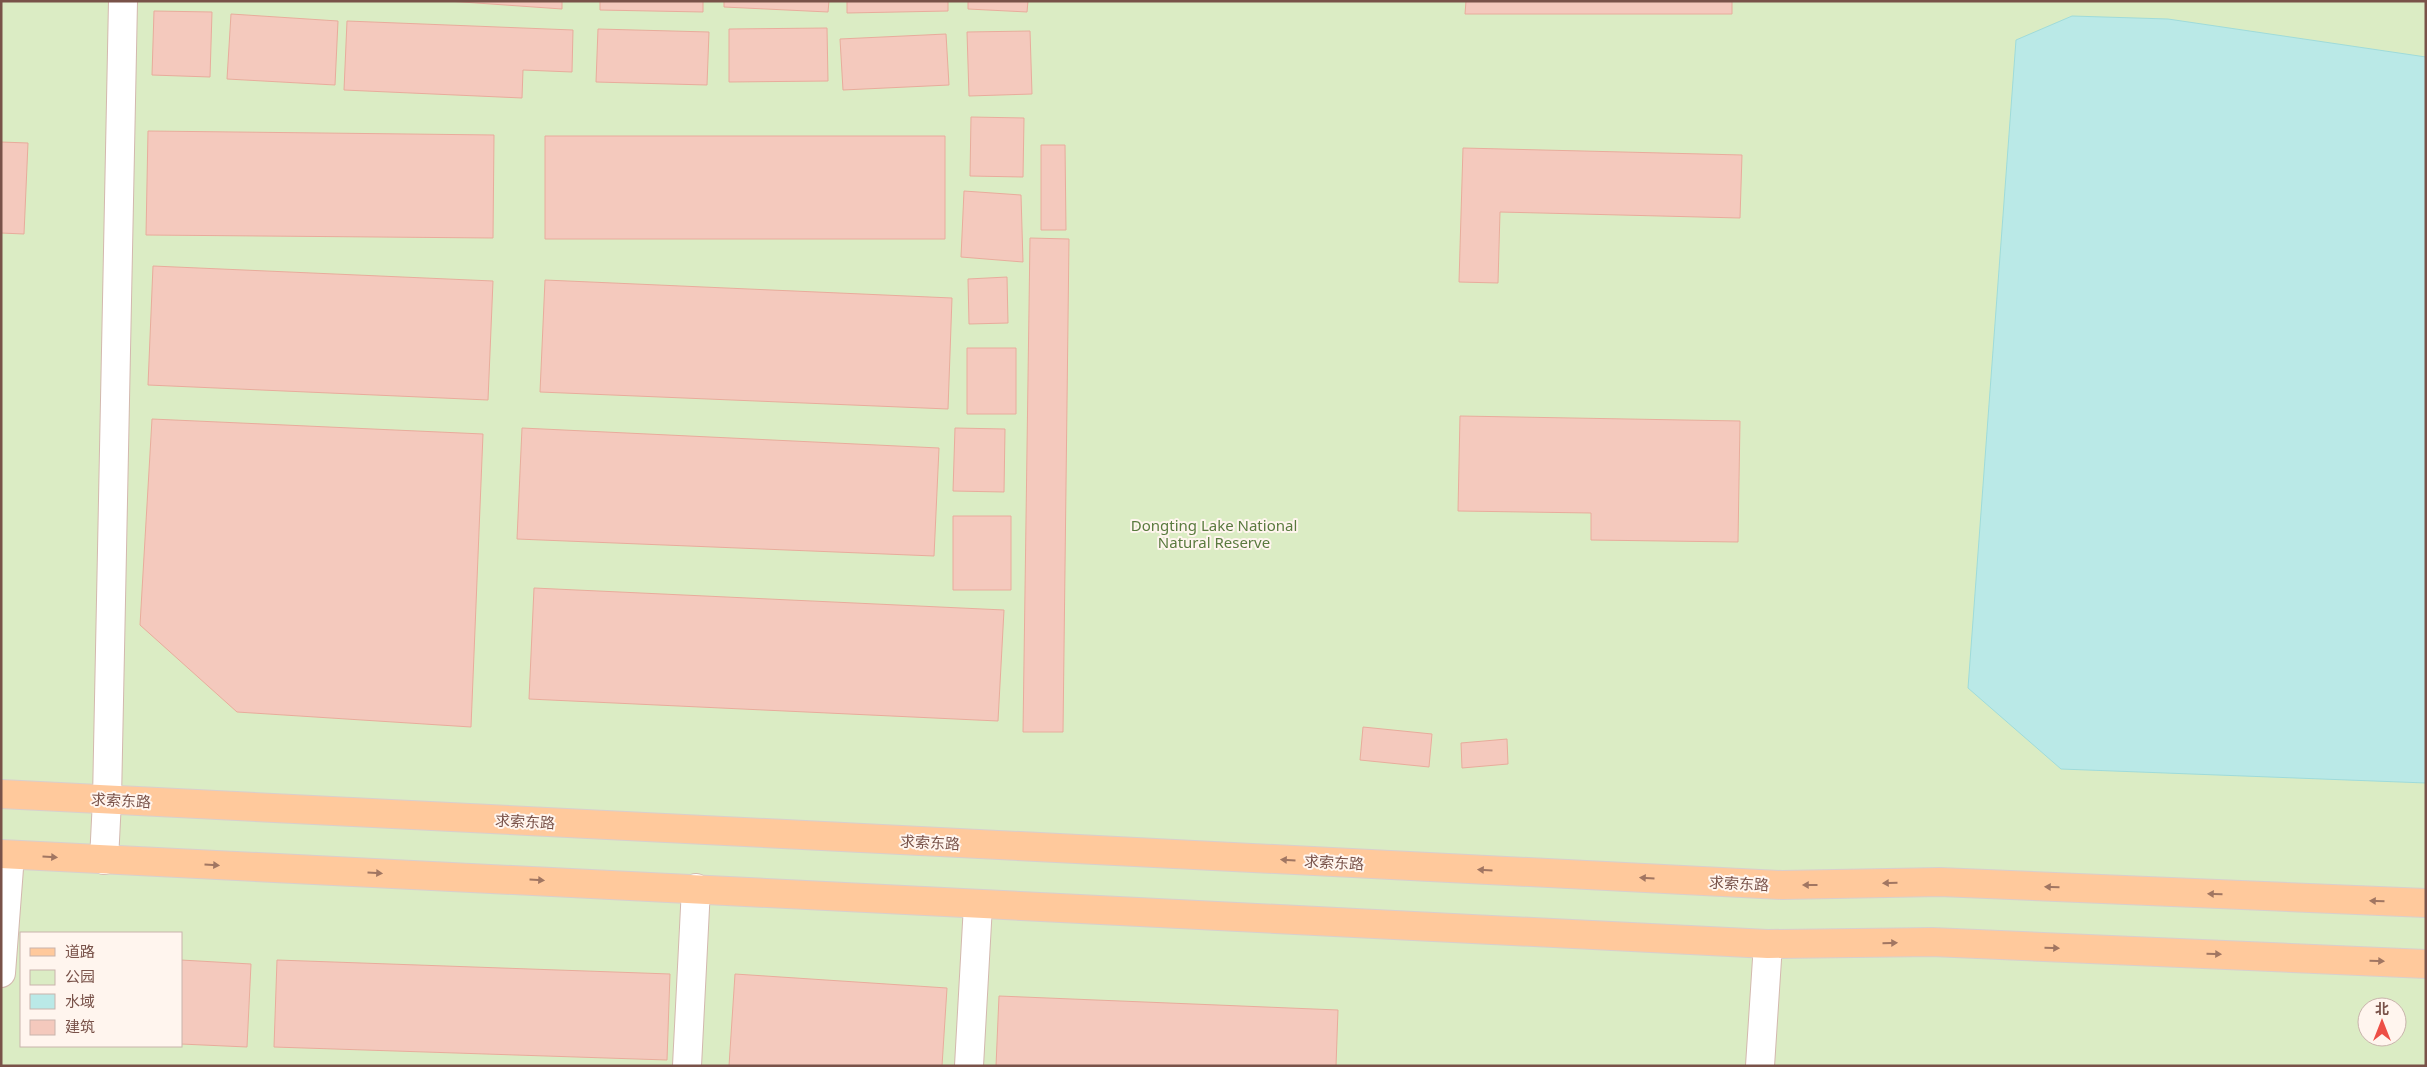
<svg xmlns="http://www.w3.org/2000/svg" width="2427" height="1067" viewBox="0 0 2427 1067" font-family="'Noto Sans','Noto Sans SC',sans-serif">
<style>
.green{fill:#dbecc4;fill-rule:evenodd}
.water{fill:#bae9e7;stroke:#9fdbda}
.building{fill:#f4c9bd;stroke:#e8ac9c}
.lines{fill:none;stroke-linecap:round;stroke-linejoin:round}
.minor-casing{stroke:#d3b8ae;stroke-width:30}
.primary-casing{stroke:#d9cfcc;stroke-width:30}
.minor{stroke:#fff;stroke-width:28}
.primary{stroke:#ffc99c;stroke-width:28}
.oneway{fill:#a17662}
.labels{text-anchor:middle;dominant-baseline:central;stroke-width:4;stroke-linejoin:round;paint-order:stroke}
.park-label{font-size:15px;fill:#597a3e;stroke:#fff5ee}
.street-label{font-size:15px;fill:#795249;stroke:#fff5ee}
</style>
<rect width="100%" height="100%" fill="#fdf1e7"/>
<path class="green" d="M1 1H2426V1066H1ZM21 933H181V1046H21ZM2367 1007H2397V1037H2367Z"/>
<path class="water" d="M2072 16 2168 19 2426 57V783L2061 769 1968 688 2016 40Z"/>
<path class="building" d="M448 1H562V9Z
M600 1H703V12L600 10Z
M724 1H829L828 12 724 7Z
M847 1H948V11L847 13Z
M968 1H1028L1027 12 968 9Z
M1466 1H1732V14H1465Z
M154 11 212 12 210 77 152 75Z
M231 14 338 21 335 85 227 79Z
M347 21 573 30 572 72 523 70 522 98 344 90Z
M827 28 828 81 729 82V29Z
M598 29 709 32 707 85 596 82Z
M1030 31 1032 94 969 96 967 32Z
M946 34 949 85 843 90 840 39Z
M971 117 1024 118 1023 177 970 176Z
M148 131 494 135 493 238 146 235Z
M545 136H945V239H545Z
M1 142 28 143 24 234 1 233Z
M1041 145H1065L1066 230H1041Z
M1463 148 1742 155 1740 218 1500 212 1498 283 1459 282Z
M964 191 1021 195 1023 262 961 257Z
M1030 238 1069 239 1063 732H1023Z
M153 266 493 281 488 400 148 385Z
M1007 277 1008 323 969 324 968 279Z
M545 280 952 298 948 409 540 392Z
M967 348H1016V414H967Z
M1460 416 1740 421 1738 542 1591 540V513L1458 511Z
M152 419 483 434 471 727 237 712 140 625Z
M522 428 939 448 934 556 517 539Z
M955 428 1005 429 1004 492 953 491Z
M953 516H1011V590H953Z
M534 588 1004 610 998 721 529 699Z
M1363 727 1432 734 1429 767 1360 760Z
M1507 739 1508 764 1462 768 1461 743Z
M181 960 251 964 247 1047 181 1044Z
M277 960 670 974 667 1060 274 1047Z
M735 974 947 988 942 1066H729Z
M999 996 1338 1010 1336 1066H996Z"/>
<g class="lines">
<g class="minor-casing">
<path id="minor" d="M104 860 107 800 123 1
M1 973 10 855
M687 1066 696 888
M969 1066 978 905
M1760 1066 1768 944"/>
</g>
<g class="primary-casing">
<path id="primary" d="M1 794 1782 885 1940 882 2426 903
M1 854 1768 944 1932 942 2426 964"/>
</g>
<use href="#minor" class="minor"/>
<use href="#primary" class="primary"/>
</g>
<defs><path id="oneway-solid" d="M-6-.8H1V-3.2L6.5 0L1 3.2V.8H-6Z" transform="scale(1.25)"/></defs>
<g class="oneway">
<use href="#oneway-solid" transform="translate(50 857) rotate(3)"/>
<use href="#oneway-solid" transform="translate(1288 860) rotate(-177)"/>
<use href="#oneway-solid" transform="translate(212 865) rotate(3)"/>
<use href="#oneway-solid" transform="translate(1485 870) rotate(-177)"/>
<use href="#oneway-solid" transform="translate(375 873) rotate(3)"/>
<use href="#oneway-solid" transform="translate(1647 878) rotate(-177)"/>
<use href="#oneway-solid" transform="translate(537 880) rotate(3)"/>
<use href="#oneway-solid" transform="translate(1890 883) rotate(178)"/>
<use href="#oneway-solid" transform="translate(1810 885) rotate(180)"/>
<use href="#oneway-solid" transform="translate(2052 887) rotate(-178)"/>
<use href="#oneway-solid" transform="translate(2215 894) rotate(-178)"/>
<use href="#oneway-solid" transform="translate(2377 901) rotate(-178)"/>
<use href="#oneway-solid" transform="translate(1890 943) rotate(-1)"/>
<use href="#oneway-solid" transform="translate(2052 948) rotate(2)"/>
<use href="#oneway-solid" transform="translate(2214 954) rotate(2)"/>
<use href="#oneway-solid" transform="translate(2377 961) rotate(2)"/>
</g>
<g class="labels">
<g class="park-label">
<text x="1214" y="525">Dongting Lake National<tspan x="1214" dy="17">Natural Reserve</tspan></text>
</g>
<g class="street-label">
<text transform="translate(121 800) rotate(3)">求索东路</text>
<text transform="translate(525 821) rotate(3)">求索东路</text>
<text transform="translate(930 842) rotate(3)">求索东路</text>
<text transform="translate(1334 862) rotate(3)">求索东路</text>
<text transform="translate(1739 883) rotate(3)">求索东路</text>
</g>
</g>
<rect width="2427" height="1067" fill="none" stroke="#795249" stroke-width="5"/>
<rect x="20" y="932" width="162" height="115" fill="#fff5ee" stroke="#c9b4ac"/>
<rect x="30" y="948" width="25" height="8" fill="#ffc99c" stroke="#c9b4ac"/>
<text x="65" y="957" font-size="15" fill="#795249">道路</text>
<rect x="30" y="970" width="25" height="15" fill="#dbecc4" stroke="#c9b4ac"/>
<text x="65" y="982" font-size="15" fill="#795249">公园</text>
<rect x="30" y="994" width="25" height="15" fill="#bae9e7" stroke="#c9b4ac"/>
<text x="65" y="1007" font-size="15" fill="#795249">水域</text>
<rect x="30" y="1020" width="25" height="15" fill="#f4c9bd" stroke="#c9b4ac"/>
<text x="65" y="1032" font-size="15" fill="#795249">建筑</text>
<g transform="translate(2382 1022)"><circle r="24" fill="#fff5ee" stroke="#c9b4ac"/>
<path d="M0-4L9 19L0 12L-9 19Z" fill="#ed4f46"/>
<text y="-8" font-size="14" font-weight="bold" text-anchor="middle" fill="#795249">北</text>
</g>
</svg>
